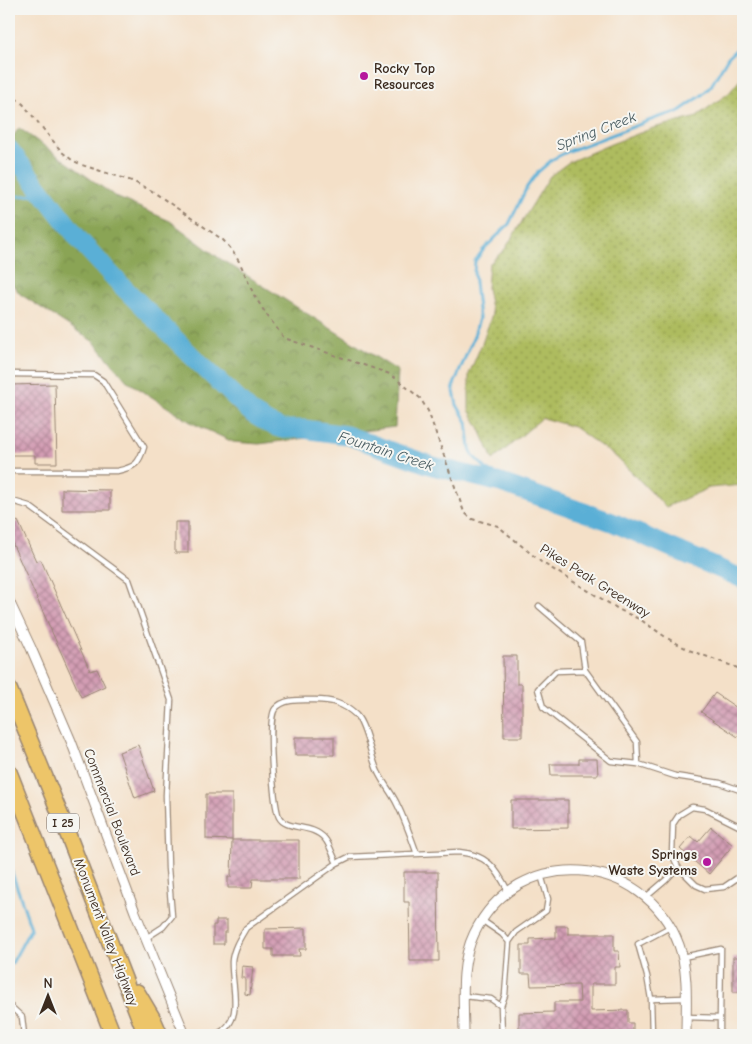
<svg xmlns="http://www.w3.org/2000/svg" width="752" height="1044" viewBox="0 0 752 1044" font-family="'Comic Neue',sans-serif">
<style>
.green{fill:url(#green-dots);stroke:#74733e}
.forest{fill:url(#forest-crowns);stroke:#62673a}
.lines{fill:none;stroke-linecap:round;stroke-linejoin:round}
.stream{stroke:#5aafd6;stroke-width:3}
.river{stroke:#5aafd6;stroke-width:19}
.building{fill:url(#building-cross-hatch)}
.lane-casing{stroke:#988573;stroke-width:7}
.street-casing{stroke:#988573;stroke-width:11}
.highway-casing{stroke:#988573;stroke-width:18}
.path{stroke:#988573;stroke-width:2;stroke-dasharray:4 4;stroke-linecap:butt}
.lane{stroke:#fff;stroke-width:4.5}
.street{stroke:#fff;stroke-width:9}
.highway{stroke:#edc569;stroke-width:15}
.poi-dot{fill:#b5179e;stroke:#f6f6f2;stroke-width:2}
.labels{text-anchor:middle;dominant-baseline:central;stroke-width:4;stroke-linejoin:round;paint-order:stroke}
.shield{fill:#f6f6f2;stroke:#73675e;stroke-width:1}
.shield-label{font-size:12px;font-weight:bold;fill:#3b2a1e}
.poi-label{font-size:14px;font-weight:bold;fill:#3b2a1e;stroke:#f6f6f2;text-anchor:start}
.street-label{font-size:14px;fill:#3b2a1e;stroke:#f6f6f2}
.water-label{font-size:15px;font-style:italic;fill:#46595e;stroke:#f6f6f2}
</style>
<defs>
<pattern id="green-dots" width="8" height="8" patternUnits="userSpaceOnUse" patternTransform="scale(1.25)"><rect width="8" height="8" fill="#aebc5e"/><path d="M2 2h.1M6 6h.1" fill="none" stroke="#8f994d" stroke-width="1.8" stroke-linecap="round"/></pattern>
<pattern id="forest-crowns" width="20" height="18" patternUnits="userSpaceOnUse" patternTransform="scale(1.25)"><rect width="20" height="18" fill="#8aa455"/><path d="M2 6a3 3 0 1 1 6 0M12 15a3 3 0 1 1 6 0" fill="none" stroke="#728646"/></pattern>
<pattern id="building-cross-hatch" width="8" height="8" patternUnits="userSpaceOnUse" patternTransform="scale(1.25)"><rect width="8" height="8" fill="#d39db4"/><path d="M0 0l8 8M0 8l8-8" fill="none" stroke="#ac8092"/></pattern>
</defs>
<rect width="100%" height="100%" fill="#f6f6f2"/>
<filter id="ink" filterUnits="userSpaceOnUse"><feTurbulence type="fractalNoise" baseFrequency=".02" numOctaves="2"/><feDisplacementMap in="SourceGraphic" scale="10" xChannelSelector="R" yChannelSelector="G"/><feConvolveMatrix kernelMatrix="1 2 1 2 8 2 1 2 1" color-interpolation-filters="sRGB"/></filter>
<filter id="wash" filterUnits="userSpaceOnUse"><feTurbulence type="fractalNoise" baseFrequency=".0096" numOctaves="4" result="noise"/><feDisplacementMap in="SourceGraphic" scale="20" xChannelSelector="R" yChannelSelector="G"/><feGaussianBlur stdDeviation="1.12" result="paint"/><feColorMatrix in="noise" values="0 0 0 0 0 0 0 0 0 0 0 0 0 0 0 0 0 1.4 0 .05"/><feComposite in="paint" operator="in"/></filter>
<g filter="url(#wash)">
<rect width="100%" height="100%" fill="#f4e0c8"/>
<path class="green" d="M743 76V485L709 488 666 507 616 457 574 427 542 418 493 460 479 427 469 410V374L483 341 492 314 487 288 489 264 505 249 550 176 569 162 611 144 653 128 694 118 729 93Z"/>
<path class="forest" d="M19 128 116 197 170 221 219 258 398 371 395 427 259 444 233 442 192 423 127 381 94 342 20 294 9 280V142Z"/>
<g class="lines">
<path class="stream" d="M9 197 44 194
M501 483 473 456 470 448 467 422 457 405 453 387 474 336 479 318 474 273 475 261 484 249 509 224 527 187 538 172 553 159 569 151 659 117 678 112 701 96 711 86 728 57 742 44 743 39
M9 864 31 928 12 963 9 965"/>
<path class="river" d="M9 149 81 242 120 284 196 360 253 414 268 423 282 429H304L346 435 433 466 501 483 612 522 743 579"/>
</g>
<g id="blocks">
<path class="building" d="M55 384 57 463H35V455H10L9 385Z
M62 489 110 490V510H62Z
M18 521 36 561 41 560 90 671 97 669 105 686 81 697 9 536V526Z
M175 522H188V553H175Z
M503 656H517V684H522V737H504Z
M715 693 743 712V729L738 737 701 712Z
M295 737H334V755H295Z
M138 745 154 791 135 798 119 752Z
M579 759H597L598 775H551L550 764H579Z
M206 794H232V840L206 839Z
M511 800H568V828L511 829Z
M711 827 733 845 709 874 680 849 691 836 698 842Z
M232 840H299V879H253L252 888H228V877H231Z
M404 872H438L439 961H410L409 902H404Z
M216 920H227V932H224V944H213V925H216Z
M556 926H568V934H614V951H619L620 967H615V984H591V1011L628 1010V1023H633V1035H519V1013L554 1012V1002H580L579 985 531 986 530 974H521V945H530V939L556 938Z
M306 928V949H299L300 956H273V949H265V929Z
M733 957H743V992H733Z
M242 966 253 967 250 995 245 994V978H241Z"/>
</g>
</g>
<g filter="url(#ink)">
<use href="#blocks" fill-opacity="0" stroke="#988573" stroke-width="1"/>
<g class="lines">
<g class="lane-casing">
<path id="lane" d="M9 374 94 375 103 381 144 447C139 464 135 467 117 471H9
M9 500 29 506 129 580 171 700 166 795 168 868 172 916 163 927 146 938
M539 606 581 642 585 670
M638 764 637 742 585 670 556 671 538 689 543 707 611 761 638 764 675 776 720 783 743 791
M743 828 705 809 692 807 679 815 673 824 672 854 678 867 696 885 705 889 724 887 743 874
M337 863C333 856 330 845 325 839 312 823 286 831 279 817 273 804 267 719 275 709 284 698 302 700 315 700 331 700 343 703 356 715 366 725 371 758 378 772 383 783 392 793 397 804 405 820 411 837 417 854
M646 897 666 880 678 867
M483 921 502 934 509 942 505 995 501 1006
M509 942 516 932 546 911 548 899 541 875
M683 957 721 949 720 1018
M464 996 491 999 501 1006 502 1035
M651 999 647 976 638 944 670 927
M9 1005 22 1017 24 1035
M686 1017 720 1018V1035
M216 1035C246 1020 231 988 232 961 233 949 240 938 246 928L337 863 349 857 459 852C487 855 496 867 508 891
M652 1035 651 999 685 998"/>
</g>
<g class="street-casing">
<path id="street" d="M9 601 31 648 71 741 135 912 185 1035
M464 1035C464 1002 459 965 474 934 517 843 645 853 679 945 689 972 686 1006 686 1035"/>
</g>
<g class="highway-casing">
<path id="highway" d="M9 689 60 814 146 1035
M9 772 113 1035
M137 992 153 1019 160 1035"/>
</g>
<path class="path" d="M9 93 23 104 62 152 72 160 82 165 132 181 152 191 223 240 231 249 240 263 254 295 266 314 284 338 390 374 420 398 428 411 464 512 472 519 498 526 541 562 620 610 641 620 667 638 689 650 743 670"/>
<use href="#lane" class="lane"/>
<use href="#street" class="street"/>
<use href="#highway" class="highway"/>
</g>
</g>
<g class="poi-dot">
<circle cx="364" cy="76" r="5"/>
<circle cx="707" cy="862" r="5"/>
</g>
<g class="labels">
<rect class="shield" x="47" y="813.5" width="32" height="19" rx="4"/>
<g class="shield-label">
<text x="63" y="823">I 25</text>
</g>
<g class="poi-label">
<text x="374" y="68">Rocky Top<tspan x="374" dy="16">Resources</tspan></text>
<text x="697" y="854" text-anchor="end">Springs<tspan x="697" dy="16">Waste Systems</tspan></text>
</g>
<g class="street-label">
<text transform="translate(595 581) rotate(32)">Pikes Peak Greenway</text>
<text transform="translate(112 812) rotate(69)">Commercial Boulevard</text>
<text transform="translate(106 932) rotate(69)">Monument Valley Highway</text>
</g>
<g class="water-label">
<text transform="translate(596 131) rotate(-21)">Spring Creek</text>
<text transform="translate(386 451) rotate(18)">Fountain Creek</text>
</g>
</g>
<rect width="752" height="1044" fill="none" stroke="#f6f6f2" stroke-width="30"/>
<g transform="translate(48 996)" stroke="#f6f6f2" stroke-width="4" paint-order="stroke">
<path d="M0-4L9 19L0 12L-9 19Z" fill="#3b2a1e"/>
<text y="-8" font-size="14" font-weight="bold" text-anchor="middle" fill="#3b2a1e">N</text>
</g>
</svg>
